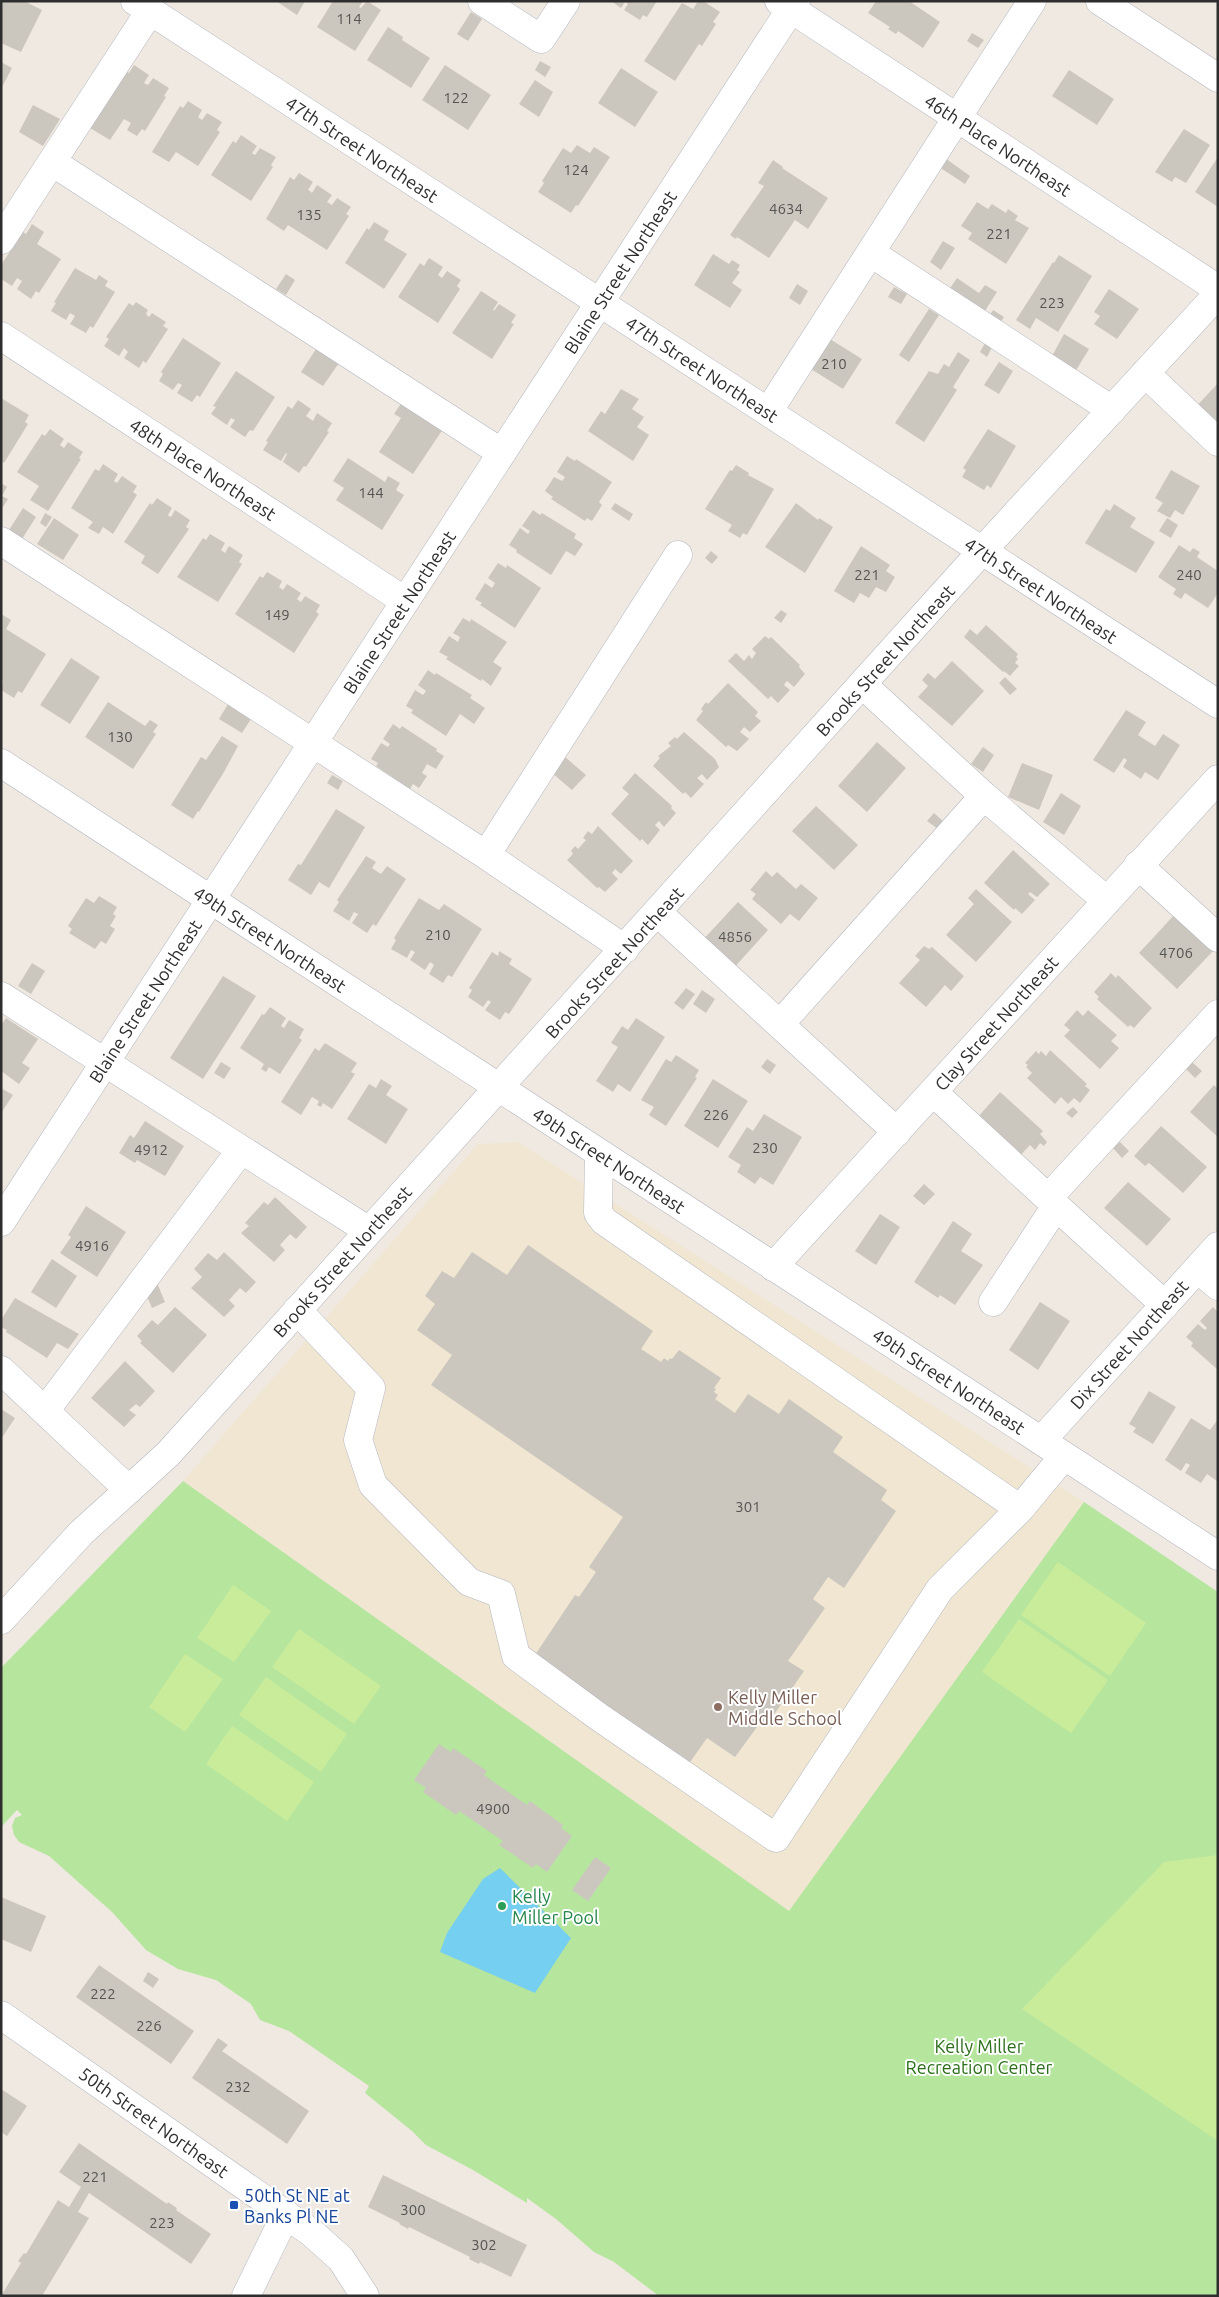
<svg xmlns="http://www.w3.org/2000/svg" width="1219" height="2297" viewBox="0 0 1219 2297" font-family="Ubuntu,sans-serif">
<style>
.education{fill:#f0e6d1}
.green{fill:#b6e59e}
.pitch{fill:#c9ec9a}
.water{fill:#75cff0}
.building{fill:#cbc7bf}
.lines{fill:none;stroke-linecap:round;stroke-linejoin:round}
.minor-casing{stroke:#b4b7c1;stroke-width:29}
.minor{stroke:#fff;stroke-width:28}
.education-dot{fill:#8d6e63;stroke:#fff;stroke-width:2}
.leisure-dot{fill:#2e9e5b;stroke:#fff;stroke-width:2}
.transit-dot{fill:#1a4fb4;stroke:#fff;stroke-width:2}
.labels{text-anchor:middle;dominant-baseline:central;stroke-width:4;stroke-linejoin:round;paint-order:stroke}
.number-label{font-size:15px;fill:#555452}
.street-label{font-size:18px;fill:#2e2e2e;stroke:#fff}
.education-label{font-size:18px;fill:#785e54;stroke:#fff;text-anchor:start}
.leisure-label{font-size:18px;fill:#27864d;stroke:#fff;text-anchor:start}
.park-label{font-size:18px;fill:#2c6e1b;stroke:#fff}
.transit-label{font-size:18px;fill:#164399;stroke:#fff;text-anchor:start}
</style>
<rect width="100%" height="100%" fill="#efe9e1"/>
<path class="education" d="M518 1142 1084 1502 789 1911 183 1481 478 1144Z"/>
<path class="green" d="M183 1481 789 1911 1084 1502 1218 1592V2296H659L614 2262 594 2252 556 2219 527 2198V2203L473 2170 426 2145 412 2131 365 2093 369 2086 289 2031 260 2020 251 2004 216 1980 178 1969 146 1950 112 1912 49 1856 19 1842 14 1835 12 1826 15 1818 22 1815 17 1810 1 1827V1668Z"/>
<path class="pitch" d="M1058 1562 1146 1623 1110 1676 1021 1615Z
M233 1585 271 1611 234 1662 197 1638Z
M1019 1619 1108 1680 1071 1733 982 1672Z
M299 1629 381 1686 354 1724 272 1667Z
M185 1654 223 1679 185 1732 149 1707Z
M266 1677 347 1734 321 1772 239 1715Z
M232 1726 314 1782 287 1821 206 1764Z
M1218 1855V2141L1022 2009 1164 1862Z"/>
<path class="water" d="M500 1868 571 1938 535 1993 440 1952 447 1933 483 1879Z"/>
<path class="building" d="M1 1H24L42 10 21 52 1 43Z
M276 1H305L297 15Z
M333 1H363L359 7 361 8 367 1 381 10 355 51 317 27Z
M611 1H657L647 17 643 15 640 20 624 10 628 4 625 2 621 8Z
M698 1H703L720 12 713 22 716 24 702 46 699 44 675 81 644 61 682 3 693 9Z
M876 1H909L940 22 923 48 898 31 896 34 888 29 890 27 868 13Z
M471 12 482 19 468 41 457 34Z
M388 27 403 37 402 40 430 58 411 88 367 60Z
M972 33 984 40 978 48 967 41Z
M540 61 551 67 545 77 535 70Z
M1 62 12 68 1 89Z
M134 65 149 75 144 83 148 85 153 78 169 88 164 96 166 97 145 131 142 129 137 136 127 130 131 123 124 119 110 140 90 128 126 71 129 73Z
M445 65 491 95 468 130 422 100Z
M621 68 658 92 635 127 598 103Z
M1069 70 1114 99 1097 125 1052 96Z
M535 80 553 92 539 117 519 104Z
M188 101 202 110 198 117 202 120 207 113 222 122 217 130 220 132 198 166 176 152 169 162 152 152 180 106 183 108Z
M33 105 60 119 43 146 19 132Z
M1184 129 1210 145 1186 183 1175 177 1172 182 1155 172Z
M241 135 257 146 252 153 255 155 260 148 276 157 271 165 273 167 251 201 211 175 233 141 236 143Z
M577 145 590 153 594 147 610 157 578 206 576 205 571 213 538 192 544 183 542 181 563 148 571 153Z
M1218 157V207L1195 192Z
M945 158 970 176 965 184 939 167Z
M773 160 783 167 782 168 828 198 808 229 795 220 769 258 737 237 736 239 730 235 764 186 758 183Z
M299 173 313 182 308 190 310 191 312 193 317 185 332 195 327 202 332 205 337 198 351 207 346 214 349 216 327 250 288 225 284 231 266 219 290 177 294 180Z
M977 202 988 209 992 204 1006 213 1008 209 1018 216 1015 220 1029 228 1006 264 968 239 972 233 961 226Z
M374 222 389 231 384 240 407 254 384 289 345 263 367 228 369 230Z
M32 224 44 232 37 244 61 259 39 293 36 291 31 299 17 289 22 281 17 278 12 286 1 279V265L23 232 26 234Z
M943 241 955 248 941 270 930 262Z
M713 254 729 264 732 260 740 265 737 270 740 272 732 283 742 290 730 308 694 285Z
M1059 255 1092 276 1058 332 1036 318 1030 329 1016 320 1053 262 1054 263Z
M429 258 443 267 438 275 442 278 447 271 461 280 457 286 460 289 438 323 398 297 420 263 424 266Z
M75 268 96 280 99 275 108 281 105 286 115 292 93 328 90 326 86 333 70 324 75 316 70 313 66 320 51 311 56 303 54 302Z
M286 274 295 280 286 295 276 289Z
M957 278 979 293 985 285 997 292 983 314 949 290Z
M797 284 808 291 800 305 789 298Z
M894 287 907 294 901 304 888 297Z
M1109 289 1139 309 1117 339 1094 324 1100 316 1094 312Z
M481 291 498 302 493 310 494 311 499 304 516 315 511 323 514 324 492 359 452 333Z
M136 302 148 310 146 314 149 317 152 313 166 322 163 326 168 329 146 363 143 361 139 368 124 358 128 352 124 348 119 356 104 346 109 339 106 337 129 303 133 306Z
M929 309 939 315 909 362 899 355Z
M993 310 1004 317 999 325 988 318Z
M1064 334 1089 349 1075 372 1051 358Z
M825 336 862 359 843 389 806 366Z
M183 338 221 363 200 397 197 395 192 402 177 393 182 385 178 383 173 390 159 381 163 374 161 372Z
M985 343 992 347 987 357 980 352Z
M316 349 339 363 323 386 301 372Z
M958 352 970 360 953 387 957 390 924 442 895 423 929 371 938 374 944 364 949 367Z
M999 362 1013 371 999 394 984 385Z
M236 371 275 397 253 431 250 430 245 437 230 427 235 420 231 418 227 425 211 414 216 407 213 406Z
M1218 383V431L1194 409Z
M621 389 639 399 632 409 644 417 637 427 649 435 633 461 588 431 601 411 605 414Z
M1 398 29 415 25 422 28 424 4 463 1 461Z
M298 400 311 409 306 416 313 421 317 413 332 423 327 431 329 432 306 467 304 466 299 473 283 462 287 454 286 453 281 461 263 450 268 442 266 441 288 406 292 409Z
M402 402 443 429 413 474 379 452 401 418 394 414Z
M50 429 64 439 60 445 64 448 68 442 83 452 79 458 81 459 48 511 30 500 39 486 17 472 42 434 45 436Z
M988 429 1016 446 991 488 987 485 984 490 962 477 966 470 963 468Z
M567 456 575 461 576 459 612 482 599 502 602 505 592 521 587 518 585 521 551 499 553 497 545 491 554 477 562 481 563 480 565 477 557 472Z
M348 458 385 482 388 476 400 483 396 490 404 495 382 530 336 500 344 488 333 481Z
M103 464 118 474 114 481 117 483 122 476 137 486 133 492 137 495 113 534 103 527 99 534 88 528 93 522 71 508 95 469 99 471Z
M736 465 749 473 748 475 774 489 747 535 743 533 740 538 728 531 732 525 705 509 730 470 732 471Z
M1171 470 1200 486 1183 515 1175 510 1170 518 1157 511 1163 503 1155 498Z
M1 483 7 487 2 496 8 499 1 510Z
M157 498 172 508 168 515 169 516 171 517 175 510 190 520 186 527 189 529 158 574 141 563 145 556 124 542 150 503 152 505Z
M615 503 633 514 629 521 611 509Z
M796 503 818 520 819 518 833 527 805 573 765 547Z
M1114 504 1136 518 1130 527 1155 542 1136 573 1085 543 1106 509 1110 511Z
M23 508 36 517 22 539 9 530Z
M533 510 540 515 542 513 576 534 574 538 583 544 575 556 566 551 551 575 516 552 517 550 509 545 520 528 528 534 530 531 522 526Z
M45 513 52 517 46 527 40 523Z
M54 518 79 535 63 560 37 544Z
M1167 518 1178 525 1171 538 1159 531Z
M210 534 225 543 221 550 225 553 229 546 243 555 239 562 242 564 218 602 177 577 203 538 206 540Z
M1179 545 1190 552 1193 548 1200 552 1197 557 1218 571V593L1208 608 1185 593 1181 599 1173 594 1176 589 1158 577Z
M861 546 890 565 886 571 895 577 886 592 876 587 869 598 860 593 854 603 834 591Z
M711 551 718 557 712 564 705 558Z
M498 563 506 568 507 565 541 588 515 628 480 605 482 603 475 599 485 583 492 588 495 583 488 578Z
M267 572 282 581 279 587 283 590 287 584 301 593 297 599 301 602 305 596 320 605 316 612 319 614 294 653 235 614 260 576 263 578Z
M781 610 787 614 781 623 774 618Z
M1 614 11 620 6 629 46 654 22 693 18 691 14 698 1 690 3 681 1 680Z
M463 618 470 622 471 619 507 642 493 662 502 668 491 686 482 679 481 681 446 659 448 657 439 652 449 636 458 642 460 637 453 633Z
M986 625 1018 654 1016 657 1018 659 1015 663 1019 666 1010 676 1004 671 1003 672 964 637 970 629 977 635Z
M765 636 769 639 771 637 800 665 799 667 805 674 794 687 787 681 786 682 784 685 790 690 778 703 771 696 768 699 728 661 736 653 744 661 749 655 752 659 756 653 752 649Z
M71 658 100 677 70 724 40 705Z
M952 661 984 691 952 726 918 697 928 686 922 680 928 673 935 679Z
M428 670 435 675 436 673 472 695 470 698 485 708 474 724 460 714 446 736 411 713 413 710 406 706 415 690 423 695 426 691 418 685Z
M1005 677 1017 689 1010 695 999 683Z
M728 683 758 712 755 716 761 721 750 732 744 727 740 732 749 739 737 751 728 745 726 747 696 720 703 711 701 709 706 702 708 704Z
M108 702 145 726 150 720 158 725 153 732 156 734 133 769 85 737Z
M228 704 251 719 242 733 219 719Z
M1126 710 1146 722 1138 735 1155 746 1163 734 1180 745 1158 780 1145 772 1141 779 1123 767 1127 760 1124 758 1114 773 1093 760Z
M393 724 400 729 402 726 437 749 436 751 444 756 436 769 427 764 422 773 427 776 419 788 413 784 410 789 376 766 378 763 371 759 381 743 388 747 390 744 383 739Z
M684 732 715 759 719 767 707 780 702 774 697 778 704 784 691 798 685 792 683 794 653 766 660 758 658 756 671 746 668 743 675 737 677 739Z
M222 736 238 746 224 772 199 812 198 811 193 819 171 805 201 757 206 760Z
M877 742 906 768 867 812 838 786Z
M983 747 994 755 983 772 971 764Z
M565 757 586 775 572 790 552 773Z
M1022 763 1053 775 1039 810 1008 797Z
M635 773 672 806 671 808 676 813 664 827 659 821 655 825 660 830 648 845 642 839 640 841 611 814 629 794 622 788Z
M332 775 343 781 338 790 327 783Z
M1061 793 1081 806 1064 835 1043 822Z
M816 806 858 845 834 870 792 831Z
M336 809 365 827 329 888 319 882 311 895 288 880 298 864 301 865Z
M934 813 944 822 938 829 927 821Z
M598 826 633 861 621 874 615 869 612 873 618 879 605 892 599 887 597 888 567 860 573 854 571 851 575 846 578 849 586 840 583 838 588 831 592 834Z
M1013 850 1050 884 1037 897 1030 892 1028 894 1035 900 1022 914 1015 908 1014 910 984 883Z
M366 856 376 862 372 868 381 874 387 866 406 879 376 926 373 924 367 933 352 923 358 914 354 912 349 921 333 911 339 902 337 900Z
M766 871 772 877 777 872 796 889 801 884 818 898 799 921 790 914 781 924 752 899 756 894 750 890Z
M976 889 1012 922 976 962 946 935 974 904 968 898Z
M99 896 117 907 113 914 116 916 110 926 115 929 106 944 101 941 95 949 69 933 72 929 68 926 86 898 94 903Z
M419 898 439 910 444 904 482 929 452 977 448 975 443 983 429 974 434 965 430 962 425 970 410 960 415 952 411 950 407 958 391 949 396 940 394 938Z
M738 902 768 930 732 970 701 942Z
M1176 913 1214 950 1177 989 1139 953Z
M924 946 929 949 932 947 964 976 951 991 945 985 926 1007 899 983 920 960 915 956Z
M499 951 512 959 509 964 532 979 509 1014 505 1012 500 1020 485 1010 491 1002 488 1000 483 1007 468 997 472 990 469 988 492 952 498 956Z
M32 963 45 971 31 994 18 986Z
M1111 973 1116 978 1118 975 1152 1008 1134 1028 1130 1025 1128 1027 1097 999 1099 997 1094 992Z
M223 976 256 996 203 1079 170 1058Z
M686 988 695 994 683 1010 674 1003Z
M702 990 715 999 706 1013 693 1004Z
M270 1007 286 1018 281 1026 284 1028 289 1020 304 1029 299 1038 302 1040 280 1074 269 1067 266 1072 261 1069 264 1064 240 1048 262 1014 264 1015Z
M1077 1010 1083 1016 1088 1010 1117 1035 1111 1041 1119 1048 1100 1069 1064 1036 1070 1030 1064 1025Z
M6 1018 38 1039 22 1063 30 1068 19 1084 1 1071V1025Z
M636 1018 665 1037 630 1092 618 1084 613 1092 596 1081 618 1047 611 1043 622 1026 628 1030Z
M325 1043 357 1063 351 1072 355 1074 332 1109 323 1103 321 1107 317 1105 319 1101 312 1097 301 1115 281 1102 315 1048 319 1051Z
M1050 1050 1087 1084 1085 1086 1090 1090 1080 1103 1074 1098 1068 1104 1061 1097 1055 1104 1027 1078 1032 1073 1026 1067 1028 1065 1025 1063 1036 1051 1039 1054 1041 1051 1046 1056Z
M676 1055 699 1070 695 1077 697 1078 666 1126 649 1115 654 1107 641 1100 666 1059 671 1062Z
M767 1059 776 1065 770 1074 761 1067Z
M221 1062 231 1068 224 1079 214 1073Z
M1192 1062 1202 1071 1195 1078 1185 1068Z
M381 1079 392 1086 386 1095 408 1109 386 1144 347 1119 369 1084 376 1088Z
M713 1079 748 1101 718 1148 684 1126Z
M1214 1085 1218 1089V1137L1190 1112Z
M1 1088 13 1095 1 1113Z
M1000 1092 1043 1131 1040 1134 1047 1142 1044 1146 1040 1143 1035 1150 1030 1145 1019 1157 977 1118Z
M1073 1107 1078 1112 1072 1118 1066 1113Z
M764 1114 802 1137 773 1185 760 1177 755 1184 737 1172 741 1165 728 1157 747 1127 753 1131Z
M145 1121 184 1146 165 1176 137 1160 135 1163 119 1153 130 1135 134 1138Z
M1161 1126 1207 1167 1183 1193 1149 1163 1145 1166 1134 1156Z
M1120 1142 1129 1151 1122 1158 1113 1148Z
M1128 1182 1171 1219 1147 1246 1104 1208Z
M924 1184 935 1194 924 1205 913 1196Z
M275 1197 307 1227 296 1239 290 1234 280 1245 285 1250 274 1262 241 1233 249 1226 245 1223 264 1202 268 1205Z
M86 1206 126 1232 97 1277 60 1253 71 1237 68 1235Z
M880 1214 900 1227 876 1265 855 1251Z
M953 1221 972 1234 961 1251 983 1265 955 1305 940 1295 938 1298 914 1282Z
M528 1245 653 1331 641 1349 661 1362 664 1358 668 1361 670 1358 672 1359 679 1350 721 1378 714 1388 716 1389 714 1392 718 1395 715 1399 735 1413 748 1394 779 1414 789 1399 843 1437 833 1452 887 1490 881 1500 896 1511 844 1588 828 1577 813 1599 825 1608 788 1661 804 1671 766 1726 760 1723 735 1757 707 1738 688 1765 533 1658 575 1595 579 1597 596 1572 589 1567 623 1517 431 1385 452 1355 417 1330 435 1304 425 1296 442 1271 454 1278 472 1252 507 1275Z
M224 1252 256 1282 246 1293 240 1288 229 1300 235 1306 224 1317 191 1288 202 1277 194 1269 208 1253 217 1260Z
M52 1259 77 1276 56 1308 31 1292Z
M157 1283 165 1302 152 1308 144 1289Z
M15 1298 79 1334 68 1349 57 1343 47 1358 6 1332 7 1330 1 1327V1320Z
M1040 1302 1070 1321 1038 1370 1009 1350Z
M175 1307 207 1335 173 1373 140 1343 142 1341 137 1336 152 1320 158 1325Z
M1213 1307 1218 1312V1370L1191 1346 1193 1343 1186 1337 1198 1324 1205 1330 1207 1328 1200 1321Z
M125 1361 155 1391 140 1407 136 1404 129 1410 136 1415 124 1427 91 1398Z
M1149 1391 1176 1407 1153 1444 1133 1432 1136 1428 1129 1424Z
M1 1409 15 1418 1 1439Z
M1191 1418 1210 1430 1218 1419 1217 1481 1207 1474 1201 1483 1185 1473 1190 1465 1186 1463 1181 1471 1165 1460Z
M439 1744 451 1752 453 1748 487 1771 484 1775 527 1805 530 1801 563 1825 561 1828 572 1836 547 1872 536 1864 533 1868 499 1845 503 1841 459 1811 456 1815 423 1792 426 1788 414 1780Z
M595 1857 611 1868 588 1901 572 1890Z
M1 1897 46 1916 31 1952 1 1939Z
M99 1965 194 2031 171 2064 76 1997Z
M148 1972 159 1979 153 1988 143 1981Z
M218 2038 228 2045 222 2051 309 2111 287 2144 192 2078Z
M1 2089 27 2106 7 2136 1 2132Z
M79 2143 167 2204 168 2202 177 2208 176 2210 211 2234 191 2264 89 2193 78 2212 89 2218 42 2296H1L21 2263 18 2261 24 2253 26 2254 58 2200 69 2207 81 2187 59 2172Z
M383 2175 527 2245 511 2277 480 2262 479 2264 469 2259 470 2257 409 2227 408 2229 399 2224 400 2223 368 2207Z"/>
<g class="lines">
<g class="minor-casing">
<path id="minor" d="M135 1 1218 704
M482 1 541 39 566 1
M779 1 1218 289
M1100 1 1218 78
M52 162 502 453
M1 240 150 11
M871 253 1112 410
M1 336 405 601
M1145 373 1218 442
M768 412 1032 1
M1 541 486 855 625 949
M863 685 984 796 1107 901
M1 763 1218 1556
M486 855 678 555
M1138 865 1218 938
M658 913 897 1132
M1 996 369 1231
M780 1024 984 796
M933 1092 1048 1198 1218 1014
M599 1153 598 1213 604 1221 1020 1509
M1 1222 796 1
M773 1267 1218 779
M1198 1269 1218 1286
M993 1302 1056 1206 1165 1305
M297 1310 371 1388 358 1440 373 1485 469 1582 501 1594 516 1656 599 1717 776 1838 940 1589 1020 1509 1064 1456
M1 1370 129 1490
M45 1411 241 1150
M1041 1441 1218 1246
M1 1620 81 1533 168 1454 982 551 1218 294
M1 2015 312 2233 341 2259 365 2296
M246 2296 286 2214"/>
</g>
<use href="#minor" class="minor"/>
</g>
<circle class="education-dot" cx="718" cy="1707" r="5"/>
<circle class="leisure-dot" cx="502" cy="1906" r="5"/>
<rect class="transit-dot" x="229" y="2200" width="10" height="10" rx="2.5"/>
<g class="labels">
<g class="number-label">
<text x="349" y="18">114</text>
<text x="456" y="97">122</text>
<text x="576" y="169">124</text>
<text x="786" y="208">4634</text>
<text x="309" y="214">135</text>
<text x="999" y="233">221</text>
<text x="1052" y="302">223</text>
<text x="834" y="363">210</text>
<text x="371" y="492">144</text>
<text x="867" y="574">221</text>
<text x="1189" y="574">240</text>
<text x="277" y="614">149</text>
<text x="120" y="736">130</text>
<text x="438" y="934">210</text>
<text x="735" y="936">4856</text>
<text x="1176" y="952">4706</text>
<text x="716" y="1114">226</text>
<text x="765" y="1147">230</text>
<text x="151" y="1149">4912</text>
<text x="92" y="1245">4916</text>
<text x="748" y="1506">301</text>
<text x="493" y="1808">4900</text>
<text x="103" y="1993">222</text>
<text x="149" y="2025">226</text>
<text x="238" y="2086">232</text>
<text x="95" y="2176">221</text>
<text x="413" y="2209">300</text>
<text x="162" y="2222">223</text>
<text x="484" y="2244">302</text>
</g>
<g class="street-label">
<text transform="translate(998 145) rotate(33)">46th Place Northeast</text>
<text transform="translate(362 149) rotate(33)">47th Street Northeast</text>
<text transform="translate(620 272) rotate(-57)">Blaine Street Northeast</text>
<text transform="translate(702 369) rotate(33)">47th Street Northeast</text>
<text transform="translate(203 469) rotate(33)">48th Place Northeast</text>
<text transform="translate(1041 590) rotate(33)">47th Street Northeast</text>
<text transform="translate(399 612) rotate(-57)">Blaine Street Northeast</text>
<text transform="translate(885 660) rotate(-48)">Brooks Street Northeast</text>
<text transform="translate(270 939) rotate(33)">49th Street Northeast</text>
<text transform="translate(614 962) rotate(-48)">Brooks Street Northeast</text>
<text transform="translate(145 1001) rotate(-57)">Blaine Street Northeast</text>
<text transform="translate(996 1023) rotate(-48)">Clay Street Northeast</text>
<text transform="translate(609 1160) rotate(33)">49th Street Northeast</text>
<text transform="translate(342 1261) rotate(-48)">Brooks Street Northeast</text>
<text transform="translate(1129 1344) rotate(-48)">Dix Street Northeast</text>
<text transform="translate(949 1381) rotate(33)">49th Street Northeast</text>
<text transform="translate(154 2122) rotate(35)">50th Street Northeast</text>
</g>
<g class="education-label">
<text x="728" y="1697">Kelly Miller<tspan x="728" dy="21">Middle School</tspan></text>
</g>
<g class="leisure-label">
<text x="512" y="1896">Kelly<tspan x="512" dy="21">Miller Pool</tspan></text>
</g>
<g class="park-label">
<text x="979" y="2046">Kelly Miller<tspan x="979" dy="21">Recreation Center</tspan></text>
</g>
<g class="transit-label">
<text x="244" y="2195">50th St NE at<tspan x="244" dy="21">Banks Pl NE</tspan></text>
</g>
</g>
<rect width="1219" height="2297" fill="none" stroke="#2e2e2e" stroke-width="5"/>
</svg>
